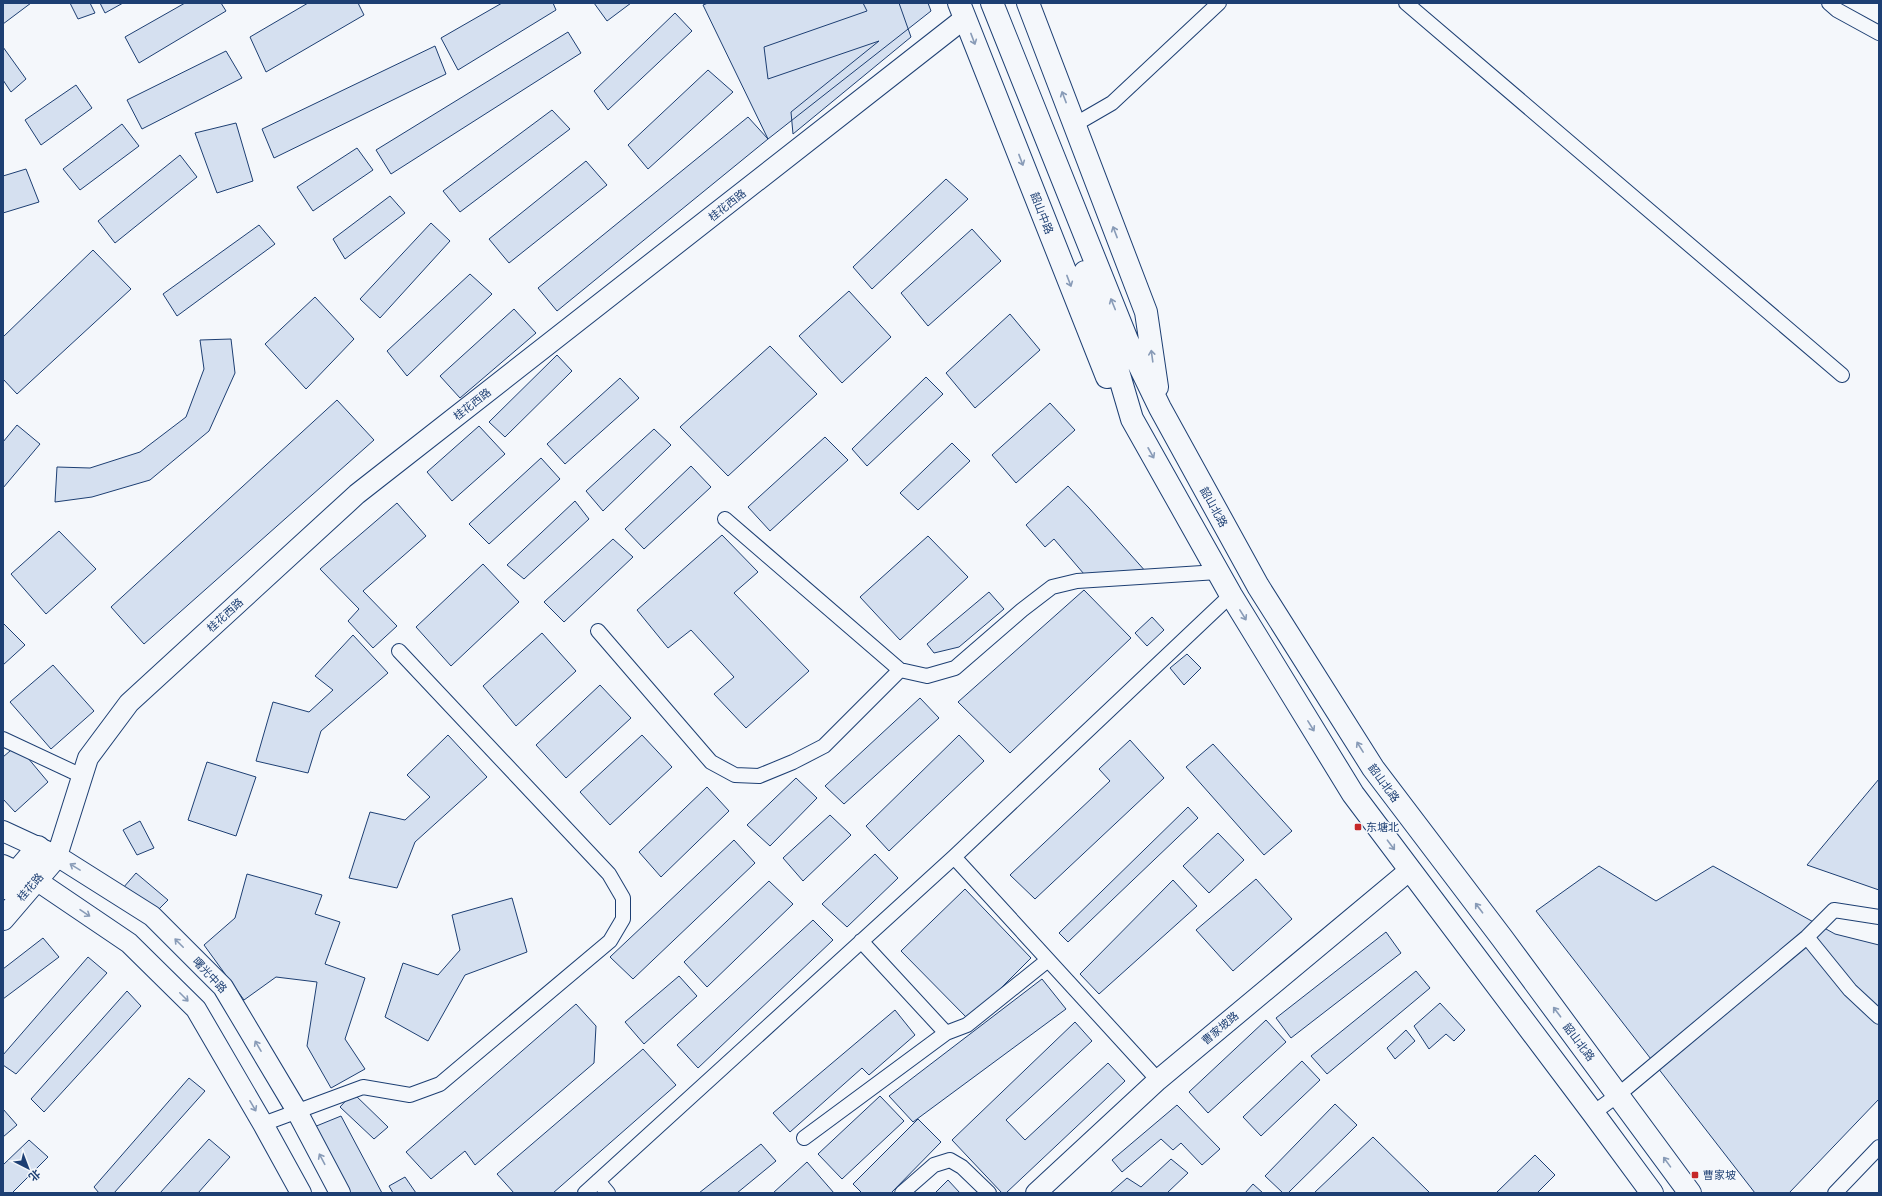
<svg xmlns="http://www.w3.org/2000/svg" width="1882" height="1196" viewBox="0 0 1882 1196" font-family="'PT Serif','Noto Sans SC',serif">
<style>
.building{fill:#d5e0f0;stroke:#1d3f73}
.lines{fill:none;stroke-linecap:round;stroke-linejoin:round}
.street-casing{stroke:#1d3f73;stroke-width:16}
.secondary-casing{stroke:#1d3f73;stroke-width:22}
.primary-casing{stroke:#1d3f73;stroke-width:24}
.street{stroke:#f4f7fb;stroke-width:14}
.secondary{stroke:#f4f7fb;stroke-width:20}
.primary{stroke:#f4f7fb;stroke-width:22}
.oneway{stroke:#889bb7}
.poi-dot{fill:#c62828;stroke:#f4f7fb;stroke-width:1.5}
.labels{text-anchor:middle;dominant-baseline:central;stroke-width:3;stroke-linejoin:round;paint-order:stroke}
.street-label{font-size:11px;fill:#1d3f73;stroke:#f4f7fb}
.poi-label{font-size:11px;fill:#1d3f73;stroke:#f4f7fb;text-anchor:start}
</style>
<rect width="100%" height="100%" fill="#f4f7fb"/>
<path class="building" d="M3 3H31L3 24Z
M70 3H90L95 13 78 19Z
M100 3H123L105 13Z
M185 3H221L226 11 139 63 125 37Z
M308 3H358L364 15 266 72 250 37Z
M502 3H553L556 10 458 70 441 38Z
M594 3H631L607 21Z
M708 3H928L931 11 768 139 703 5Z
M863 3H899L911 37 793 134 791 112 879 41 768 79 764 47 867 11Z
M675 13 692 31 608 110 594 91Z
M568 32 581 53 391 174 376 150Z
M435 46 446 74 274 158 262 129Z
M3 47 26 79 11 92 3 80Z
M226 51 242 78 142 129 127 100Z
M708 70 733 92 648 169 628 145Z
M76 85 92 108 41 145 25 120Z
M552 110 570 129 460 212 443 191Z
M748 117 768 139 557 311 538 288Z
M236 123 253 181 217 193 195 133Z
M122 124 139 146 80 190 63 169Z
M357 148 373 170 313 211 297 187Z
M180 155 197 177 115 243 98 221Z
M586 161 607 185 509 263 489 239Z
M26 169 39 202 3 213V176Z
M946 179 968 199 872 289 853 267Z
M390 196 405 213 345 259 333 239Z
M431 223 450 241 380 318 360 299Z
M259 225 275 244 177 316 163 294Z
M972 229 1001 261 928 326 901 293Z
M93 250 131 289 17 394 3 379V337Z
M470 274 492 294 407 376 387 351Z
M849 291 891 337 842 383 799 336Z
M315 297 354 339 306 389 265 344Z
M514 309 536 333 460 398 440 376Z
M1010 314 1040 350 975 408 946 373Z
M231 339 235 373 209 431 150 480 92 497 55 502 57 467 90 468 140 452 186 417 204 369 200 340Z
M770 346 817 394 728 476 680 427Z
M557 355 572 371 505 437 489 422Z
M926 377 943 394 867 466 852 449Z
M620 378 639 398 565 464 547 444Z
M337 400 374 440 144 644 111 607Z
M1050 403 1075 430 1016 483 992 455Z
M17 425 40 444 3 488V442Z
M479 426 505 454 452 501 427 472Z
M654 429 671 445 603 511 586 491Z
M825 437 848 460 770 531 748 507Z
M952 443 970 461 918 510 900 493Z
M541 458 560 479 489 544 469 524Z
M691 466 711 487 644 549 625 529Z
M1068 486 1089 508 1147 573 1084 574 1054 539 1045 547 1026 525Z
M575 501 589 519 524 579 507 565Z
M397 503 426 536 363 591 397 626 373 648 348 621 359 609 320 569Z
M59 531 96 569 46 614 11 574Z
M722 535 758 572 734 593 809 671 746 728 714 694 734 677 691 630 668 648 637 610Z
M928 536 968 577 900 640 860 597Z
M613 539 633 557 564 622 544 602Z
M483 564 519 602 451 666 416 627Z
M1084 590 1131 638 1010 753 958 702Z
M989 592 1004 609 959 647 934 653 927 644Z
M1152 617 1164 630 1147 646 1135 633Z
M4 624 25 645 3 665V625Z
M542 633 576 671 516 726 483 686Z
M353 635 388 673 321 731 308 773 256 761 273 702 309 712 333 690 315 676Z
M1187 654 1201 668 1184 685 1170 668Z
M53 665 94 711 51 749 10 702Z
M600 685 631 718 566 778 536 745Z
M920 698 939 718 844 804 825 786Z
M448 735 487 777 415 842 397 888 349 878 370 812 405 820 430 797 407 775Z
M642 735 672 767 610 825 580 792Z
M959 735 984 761 889 851 866 826Z
M1130 740 1164 778 1035 899 1010 875 1110 781 1099 769Z
M1213 744 1292 831 1264 855 1186 767Z
M17 745 48 782 15 812 3 799V757Z
M207 762 256 777 236 836 188 820Z
M796 778 817 798 770 846 747 825Z
M1879 779V890L1807 865Z
M707 787 729 811 661 877 639 852Z
M1188 807 1198 818 1068 942 1059 933Z
M830 815 851 835 803 881 783 858Z
M140 821 154 848 137 855 123 830Z
M1218 833 1244 860 1209 893 1183 866Z
M734 840 755 863 633 979 610 957Z
M875 854 898 878 847 927 822 904Z
M1599 866 1656 901 1713 866 1835 934 1879 945V1099L1789 1193H1755L1536 911Z
M136 873 168 900 152 916 123 888Z
M247 874 322 895 315 914 340 922 325 964 365 978 345 1039 365 1069 331 1088 307 1046 317 982 276 977 244 1000 204 945 235 918Z
M1256 879 1292 919 1233 971 1196 930Z
M1173 880 1197 906 1099 994 1080 974Z
M769 881 793 904 707 987 684 962Z
M965 889 1031 958 969 1020 901 951Z
M512 898 527 952 465 975 428 1041 385 1017 403 963 438 975 460 950 452 915Z
M813 920 833 940 698 1068 677 1045Z
M1386 932 1401 953 1291 1038 1276 1018Z
M43 938 59 957 3 999V969Z
M88 957 107 973 16 1074 3 1065V1055Z
M1416 971 1430 988 1327 1074 1311 1056Z
M679 976 697 996 644 1044 625 1022Z
M1042 979 1066 1009 913 1122 889 1096Z
M127 991 141 1006 44 1112 31 1099Z
M1440 1003 1465 1030 1454 1041 1446 1034 1429 1049 1414 1026Z
M576 1004 596 1026 594 1063 475 1165 465 1151 431 1179 406 1152Z
M895 1010 915 1035 869 1075 862 1068 790 1132 773 1113Z
M1266 1020 1286 1042 1208 1113 1189 1092Z
M1075 1022 1092 1041 1006 1120 1025 1140 1108 1063 1125 1081 1006 1193H1002L952 1140Z
M1406 1030 1415 1041 1395 1059 1387 1048Z
M643 1049 676 1085 553 1193H514L497 1174Z
M1302 1061 1320 1080 1261 1136 1243 1117Z
M189 1078 205 1091 114 1193H99L94 1187Z
M353 1093 388 1127 374 1139 340 1107Z
M880 1096 904 1121 842 1179 818 1154Z
M1335 1104 1357 1125 1288 1193H1283L1265 1176Z
M1177 1105 1220 1149 1202 1165 1181 1143 1173 1150 1161 1139 1122 1172 1112 1160Z
M3 1109 17 1125 3 1137Z
M341 1116 382 1193H350L314 1127Z
M918 1119 941 1142 891 1193H862L853 1184Z
M1373 1137 1430 1193H1314Z
M209 1139 230 1157 198 1193H160Z
M29 1140 48 1157 12 1193H3V1165Z
M761 1144 776 1161 737 1193H699Z
M1535 1155 1555 1175 1537 1193H1496Z
M1171 1159 1188 1173 1167 1193H1110L1127 1178 1141 1187Z
M807 1162 834 1193H773Z
M405 1177 416 1193H393L389 1186Z
M948 1180 960 1193H935Z
M1253 1184 1263 1193H1245Z"/>
<g class="lines">
<g class="street-casing">
<path id="street" d="M1406 3 1842 375
M1829 3 1837 10 1879 33
M1074 125 1112 103 1219 3
M725 519 900 670 927 676 955 668 1022 610 1052 587 1077 581 1218 572
M598 631 711 762 735 775 759 776 793 762 824 746 900 670
M3 739 82 776
M954 857 1158 1080
M1807 937 1850 990 1879 1017
M861 941 946 1033
M1593 1113 1618 1095 1807 937 1834 910 1879 917
M263 1124 363 1087 410 1095 440 1084 610 941 623 919V898L609 874 399 651
M804 1138 946 1033 967 1025 1048 960
M598 1181 608 1193
M585 1193 954 857 1231 595
M902 1193 934 1165 950 1160 962 1167 989 1193
M1835 1193 1879 1147"/>
</g>
<g class="secondary-casing">
<path id="secondary" d="M3 831 57 856 152 916 223 987 294 1106 340 1193
M57 856 88 758 129 703 357 494 965 18
M3 865 36 880 129 943 196 1009 263 1124 301 1193
M1036 1193 1158 1080 1410 870"/>
</g>
<g class="primary-casing">
<path id="primary" d="M959 3 1107 377
M992 3 1127 340 1160 408 1258 586 1373 768 1502 938 1690 1193
M1028 3 1146 312 1157 387
M1085 272 1110 344 1132 419 1231 595 1353 794 1593 1113 1652 1193
M3 888 38 847
M3 919 57 856"/>
</g>
<use href="#street" class="street"/>
<use href="#secondary" class="secondary"/>
<use href="#primary" class="primary"/>
</g>
<defs><path id="oneway-shaft" d="M-6 0H5M1.5-3L5.5 0L1.5 3" fill="none" stroke-width="1.6" stroke-linecap="round" stroke-linejoin="round"/></defs>
<g class="oneway">
<use href="#oneway-shaft" transform="translate(973 39) rotate(69)"/>
<use href="#oneway-shaft" transform="translate(1064 97) rotate(-111)"/>
<use href="#oneway-shaft" transform="translate(1021 160) rotate(69)"/>
<use href="#oneway-shaft" transform="translate(1115 232) rotate(-111)"/>
<use href="#oneway-shaft" transform="translate(1069 281) rotate(69)"/>
<use href="#oneway-shaft" transform="translate(1113 304) rotate(-112)"/>
<use href="#oneway-shaft" transform="translate(1152 356) rotate(-98)"/>
<use href="#oneway-shaft" transform="translate(1151 453) rotate(61)"/>
<use href="#oneway-shaft" transform="translate(1243 615) rotate(58)"/>
<use href="#oneway-shaft" transform="translate(1311 726) rotate(58)"/>
<use href="#oneway-shaft" transform="translate(1360 747) rotate(-122)"/>
<use href="#oneway-shaft" transform="translate(1391 845) rotate(53)"/>
<use href="#oneway-shaft" transform="translate(75 867) rotate(-148)"/>
<use href="#oneway-shaft" transform="translate(1479 908) rotate(-127)"/>
<use href="#oneway-shaft" transform="translate(85 913) rotate(34)"/>
<use href="#oneway-shaft" transform="translate(179 943) rotate(-135)"/>
<use href="#oneway-shaft" transform="translate(184 997) rotate(45)"/>
<use href="#oneway-shaft" transform="translate(1557 1012) rotate(-127)"/>
<use href="#oneway-shaft" transform="translate(258 1046) rotate(-120)"/>
<use href="#oneway-shaft" transform="translate(253 1106) rotate(60)"/>
<use href="#oneway-shaft" transform="translate(322 1159) rotate(-118)"/>
<use href="#oneway-shaft" transform="translate(1667 1162) rotate(-126)"/>
</g>
<g class="poi-dot">
<rect x="1354" y="823" width="8" height="8" rx="2"/>
<rect x="1691" y="1171" width="8" height="8" rx="2"/>
</g>
<g class="labels">
<g class="street-label">
<text transform="translate(727 205) rotate(-38)">桂花西路</text>
<text transform="translate(1042 213) rotate(69)">韶山中路</text>
<text transform="translate(472 404) rotate(-38)">桂花西路</text>
<text transform="translate(1214 507) rotate(61)">韶山北路</text>
<text transform="translate(225 615) rotate(-42)">桂花西路</text>
<text transform="translate(1384 783) rotate(54)">韶山北路</text>
<text transform="translate(30 887) rotate(-49)">桂花路</text>
<text transform="translate(210 975) rotate(47)">曙光中路</text>
<text transform="translate(1220 1028) rotate(-40)">曹家坡路</text>
<text transform="translate(1579 1042) rotate(53)">韶山北路</text>
</g>
<g class="poi-label">
<text x="1366" y="827">东塘北</text>
<text x="1703" y="1175">曹家坡</text>
</g>
</g>
<rect width="1882" height="1196" fill="none" stroke="#1d3f73" stroke-width="8"/>
<g transform="translate(28 1168) rotate(138)" stroke="#f4f7fb" stroke-width="3" paint-order="stroke">
<path d="M0-3L7 15L0 10L-7 15Z" fill="#1d3f73"/>
<text y="-6" font-size="11" font-weight="bold" text-anchor="middle" fill="#1d3f73">北</text>
</g>
</svg>
